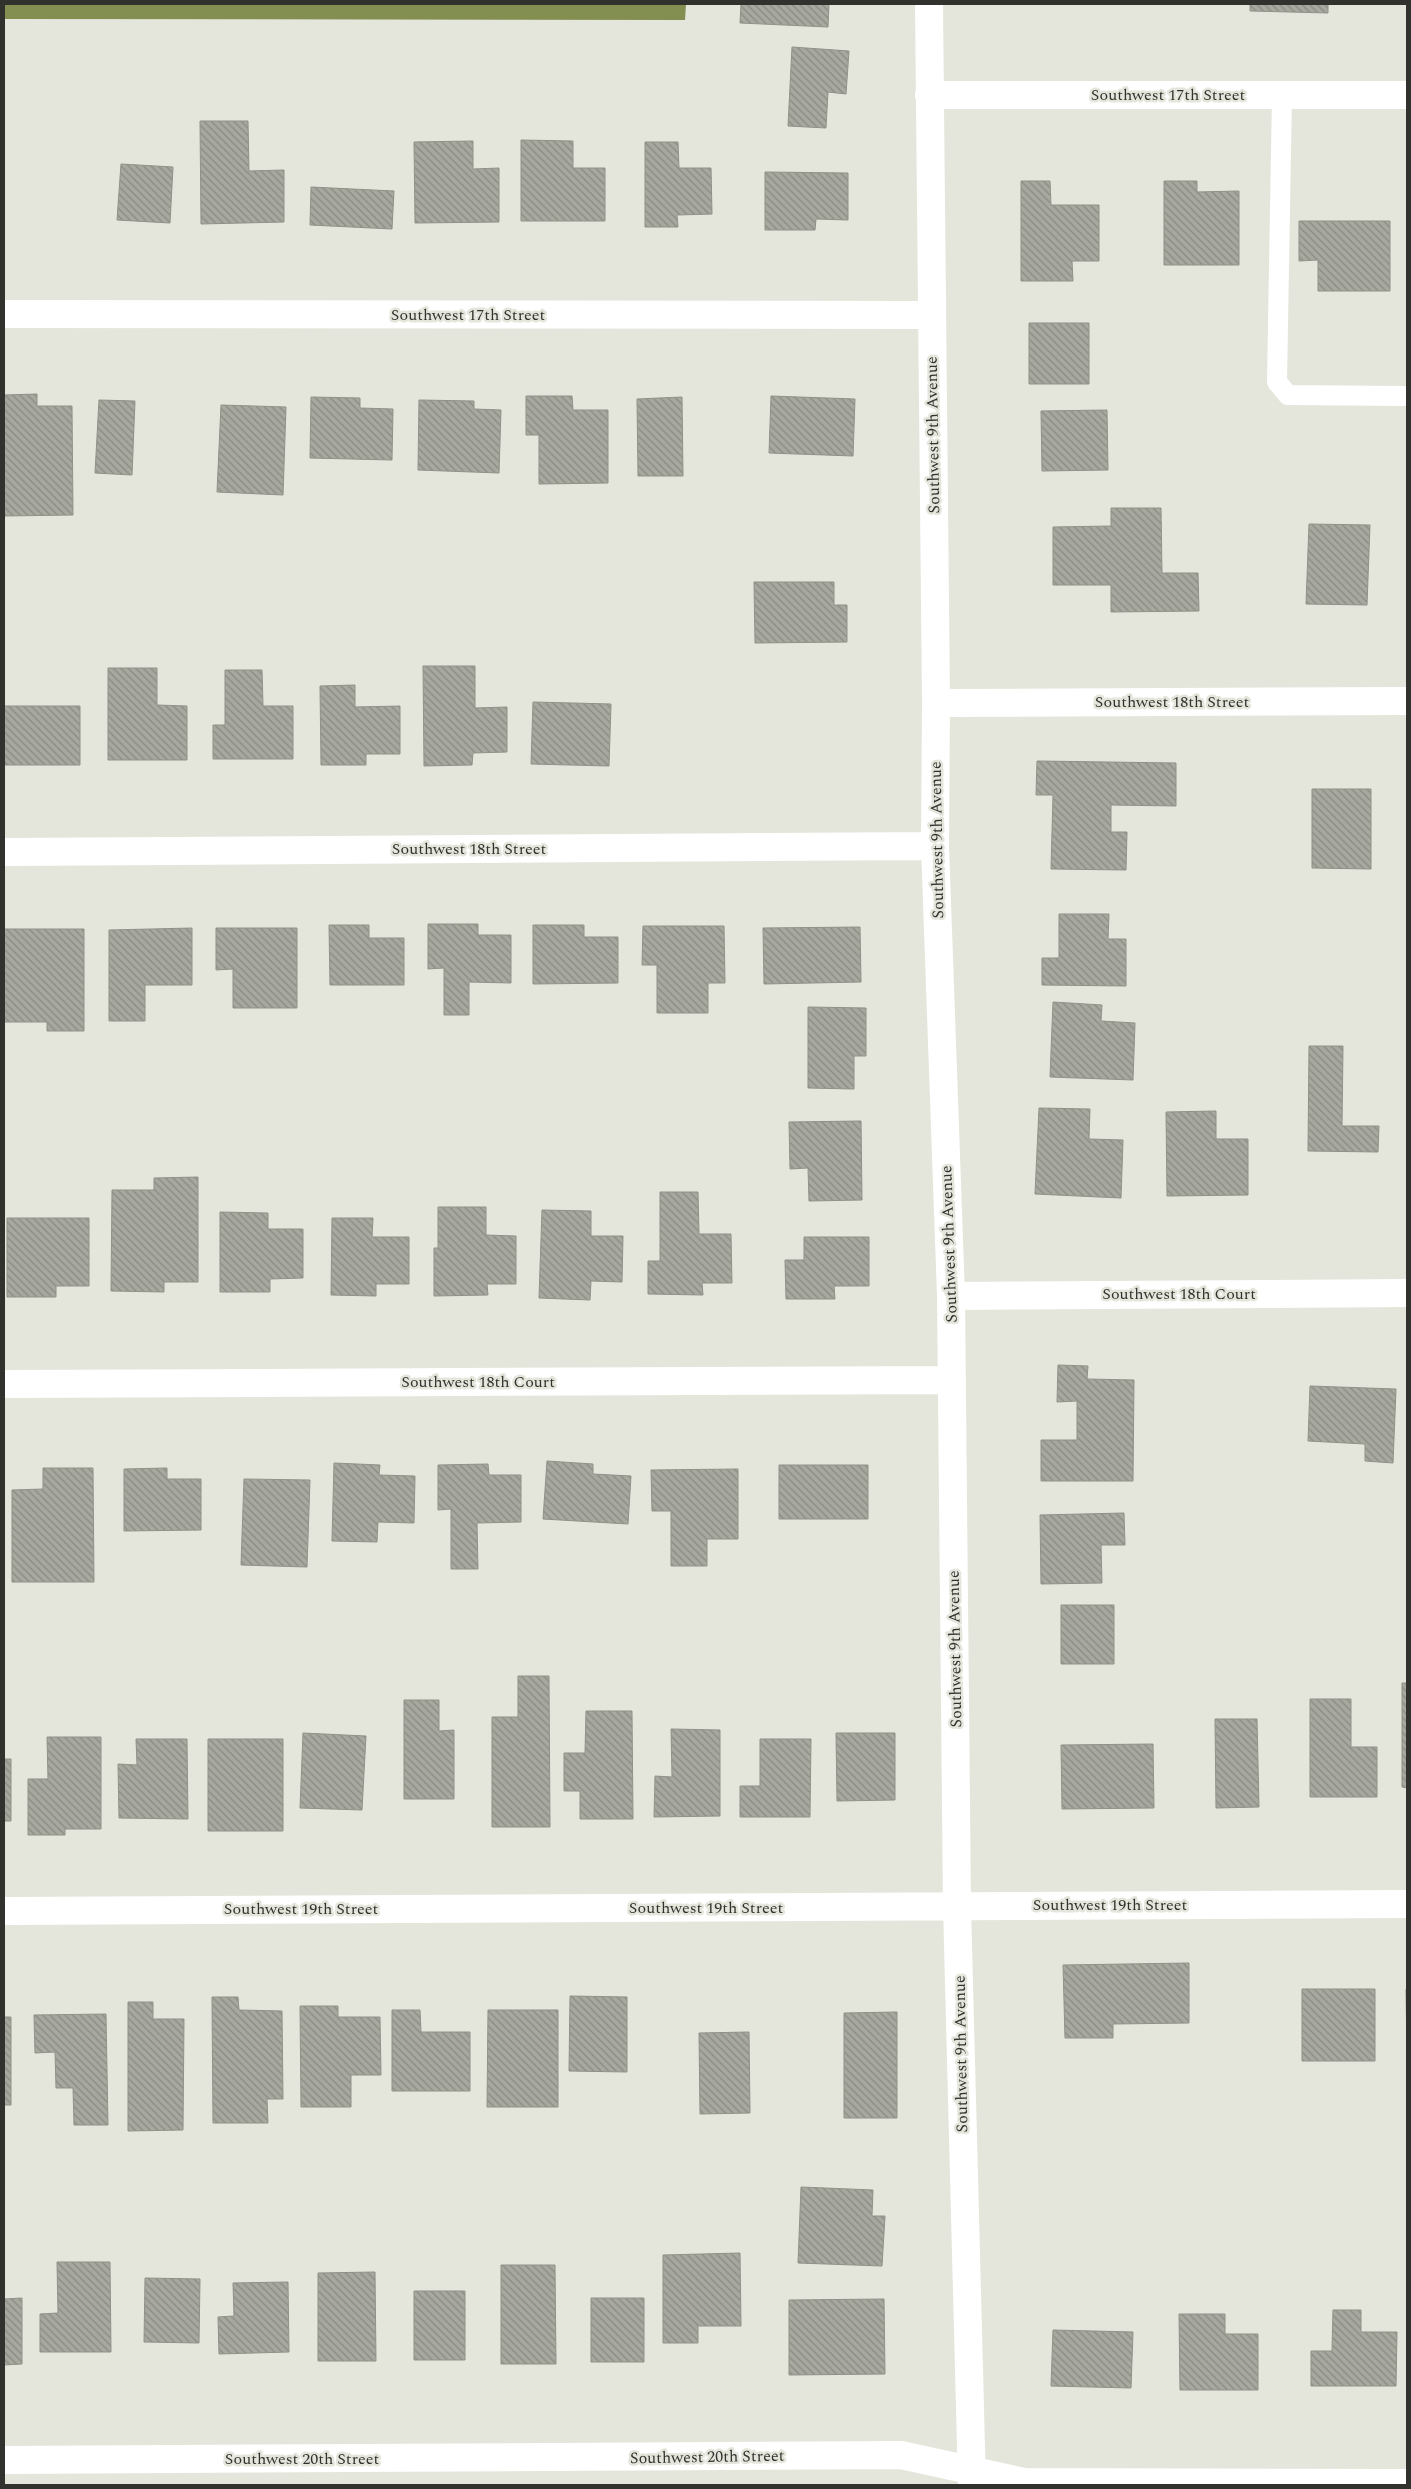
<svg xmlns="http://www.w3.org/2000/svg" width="1411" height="2489" viewBox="0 0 1411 2489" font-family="Spectral,serif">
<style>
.water{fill:#838e51}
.building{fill:url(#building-back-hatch);stroke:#909288}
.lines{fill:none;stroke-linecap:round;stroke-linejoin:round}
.lane{stroke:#fff;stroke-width:20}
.street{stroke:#fff;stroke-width:28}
.labels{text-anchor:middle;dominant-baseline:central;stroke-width:5;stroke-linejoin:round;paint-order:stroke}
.street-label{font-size:16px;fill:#31322e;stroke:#e4e6db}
</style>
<defs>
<pattern id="building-back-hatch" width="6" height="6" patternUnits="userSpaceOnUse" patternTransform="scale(1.25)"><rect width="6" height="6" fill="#a7a99f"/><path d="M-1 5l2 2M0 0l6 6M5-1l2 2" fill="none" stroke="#898a82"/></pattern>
</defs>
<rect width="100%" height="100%" fill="#e4e6db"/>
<path class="water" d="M4 4H686L685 20 4 19Z"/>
<path class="building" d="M741 4H829L828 27 740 23Z
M1250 4H1328V13L1250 11Z
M792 47 849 51 846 94 828 92 826 128 788 126Z
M200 121H248L249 171 284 170V222L201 224Z
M521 140 573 141V168H605V221H521Z
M473 141V169L499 168V222L415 223 414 142Z
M645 142H678L679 168H711L712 214 677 215 678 227H645Z
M121 164 173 167 170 223 117 220Z
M765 172 848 173V220L816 219 815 230H765Z
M1021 181H1050L1051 205H1099V261H1072L1073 281H1021Z
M1164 181H1197V192L1239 191V265H1164Z
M311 187 394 191 392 229 310 225Z
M1299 221H1390V291H1318V260L1299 261Z
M1029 323H1089V384H1029Z
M37 394V406H72L73 515 4 516V395Z
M526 396H572L573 410H608V483L539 484V435H526Z
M771 396 855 399 853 456 769 453Z
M311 397 360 398V408L393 409 392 460 310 458Z
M682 397 683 476H638L637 399Z
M99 400 135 401 132 475 95 473Z
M419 400 474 401V409L501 410 499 473 418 470Z
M221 405 286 407 283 495 217 492Z
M1107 410 1108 470 1042 471 1041 411Z
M1111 508H1161L1162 573H1198L1199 611 1111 612V585H1053V527L1111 526Z
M1309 524 1370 525 1367 605 1306 604Z
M754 582H834V605H847V642L755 643Z
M423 666H475V708L507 707V752L473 753 472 765 424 766Z
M108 668H157V705L187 706V760H108Z
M225 670H262L263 706H293V759H213V725H225Z
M355 685V707L400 706V754H366V765H321L320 686Z
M533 702 611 704 609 766 531 764Z
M4 706H80V765H4Z
M1037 761 1176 763V806L1111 805V832H1127L1126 870 1051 869 1053 795H1036Z
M1312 789H1371V869L1312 868Z
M1059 914H1109L1108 939H1126V986L1042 985V958H1059Z
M428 924H478V935H511V983L469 982V1015H444V968L428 969Z
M329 925H369V938H404V985H330Z
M533 925H584V937H618V983L533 984Z
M643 926H724L725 983H708V1013H657V965H642Z
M860 927 861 982 764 984 763 928Z
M192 928V985H145V1021H109V930Z
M216 928H297V1008H233V969L216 970Z
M4 929H84V1031H47V1022H4Z
M1053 1002 1102 1005 1101 1021 1135 1023 1133 1080 1050 1077Z
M808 1007 866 1008V1056H854V1089L808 1088Z
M1309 1046H1343L1342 1126H1379L1378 1152 1308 1151Z
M1039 1108 1090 1109 1089 1139 1123 1140 1121 1198 1035 1194Z
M1216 1111V1139H1248V1195L1167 1196 1166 1112Z
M861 1121 862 1200 809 1201 808 1168 790 1169 789 1122Z
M198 1177V1282H164V1292L111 1291 112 1190H154V1178Z
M660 1192H698L699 1234H731L732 1283H702L703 1295 648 1294V1261H660Z
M438 1207H486V1235L516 1236V1284H487L488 1295 434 1296V1248H438Z
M542 1210 591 1211V1236H623L622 1282 591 1281 590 1300 539 1298Z
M220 1212 268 1213V1229H303V1278L270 1279V1292H220Z
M7 1218H89V1286H56V1297H7Z
M332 1218H373L372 1237H409V1284H376V1296L331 1295Z
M804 1237H869V1286H834L835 1299H786L785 1260H804Z
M1058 1365 1088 1366 1087 1379 1134 1380 1133 1481H1041V1440H1077V1401L1057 1402Z
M1310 1386 1396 1389 1393 1463 1365 1461V1444L1308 1441Z
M547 1461 593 1464V1474L631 1476 628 1524 543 1519Z
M334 1463 380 1465 379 1475 415 1476 414 1523 378 1522 377 1542 332 1541Z
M488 1464 489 1475H521V1522L477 1523 478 1569H451V1509L438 1510V1465Z
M779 1465H868V1519H779Z
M43 1468H93L94 1582H12V1490L43 1489Z
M167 1468V1479H201V1530L124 1531V1469Z
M738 1469V1539H707V1566H671V1511H652L651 1470Z
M244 1479 310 1480 307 1567 241 1565Z
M1124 1513 1125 1545H1101L1102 1583 1041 1584 1040 1515Z
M1061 1605H1114V1664H1061Z
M518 1676H549L550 1827H492V1717H518Z
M1402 1683H1407V1788L1402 1787Z
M1310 1699H1351V1747H1377V1797H1310Z
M404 1700H439V1731L454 1730V1799H404Z
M586 1711H632L633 1819H580V1791H564V1753H585Z
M1215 1719H1257L1259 1807 1216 1808Z
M671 1729 720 1730V1816L654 1817 655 1776 672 1777Z
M303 1733 366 1736 362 1810 300 1808Z
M836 1733H895V1800L837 1801Z
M47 1737H101V1829H65V1835H28V1779H48Z
M136 1739H187L188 1819 119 1818 118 1764 137 1765Z
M208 1739H283V1831H208Z
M760 1739H811L810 1817H740V1786H760Z
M1153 1744 1154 1808 1062 1809 1061 1745Z
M4 1759H11V1821H4Z
M1189 1963V2023L1113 2024V2038H1065L1063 1965Z
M1302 1989H1375V2061H1302Z
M1406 1989H1407V2057Z
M570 1996 627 1997V2072L569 2071Z
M212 1997H238L239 2010 282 2011 283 2099H267L268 2123H213Z
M128 2002H153V2019H184L183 2130 128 2131Z
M300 2006H338V2017H380L381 2075H351V2107H301Z
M392 2010H420L421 2032H470V2091H392Z
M488 2010H558V2107H487Z
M897 2012V2118H844V2013Z
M106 2014 108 2125H74L73 2088H56L55 2052 35 2053 34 2015Z
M4 2017H11V2105H4Z
M749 2032 750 2113 700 2114 699 2033Z
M801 2187 873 2190 872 2216H885L882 2266 798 2263Z
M740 2253 741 2326H698V2343H663V2255Z
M57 2262H110L111 2352H40V2314L58 2313Z
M501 2265H555L556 2364H501Z
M375 2272 376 2361H318V2273Z
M145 2278 200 2279 199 2343 144 2342Z
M288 2282 289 2352 219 2354 218 2317 234 2316 233 2283Z
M414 2291H465V2360H414Z
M22 2298V2364L4 2365V2299Z
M591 2298H644V2362H591Z
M884 2299 885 2374 789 2375V2300Z
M1333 2310H1361V2332H1397L1396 2386H1311V2351H1332Z
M1179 2314H1225V2334H1258V2390H1180Z
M1053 2330 1133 2332 1131 2388 1051 2386Z"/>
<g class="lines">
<path class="lane" d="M1282 95 1277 382 1288 395 1404 396"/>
<path class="street" d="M929 4 936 703 935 846 951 1296 957 1906 972 2485
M929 95H1407
M4 314 932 315
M936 703 1407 701
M4 852 935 846
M951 1296 1407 1293
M4 1384 952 1380
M4 1911 1407 1904
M4 2460 901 2455 1024 2482 1407 2483"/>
</g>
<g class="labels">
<g class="street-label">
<text x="1168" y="95">Southwest 17th Street</text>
<text x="468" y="315">Southwest 17th Street</text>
<text transform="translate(933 435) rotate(-91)">Southwest 9th Avenue</text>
<text x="1172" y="702">Southwest 18th Street</text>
<text transform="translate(937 840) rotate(-91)">Southwest 9th Avenue</text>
<text x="469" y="849">Southwest 18th Street</text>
<text transform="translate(949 1244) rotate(-92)">Southwest 9th Avenue</text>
<text x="1179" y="1294">Southwest 18th Court</text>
<text x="478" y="1382">Southwest 18th Court</text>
<text transform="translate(955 1649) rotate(-91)">Southwest 9th Avenue</text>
<text x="1110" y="1905">Southwest 19th Street</text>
<text x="706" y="1908">Southwest 19th Street</text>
<text x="301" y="1909">Southwest 19th Street</text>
<text transform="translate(961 2054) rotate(-91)">Southwest 9th Avenue</text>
<text transform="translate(707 2457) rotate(-1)">Southwest 20th Street</text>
<text x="302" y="2459">Southwest 20th Street</text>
</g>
</g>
<rect width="1411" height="2489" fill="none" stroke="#31322e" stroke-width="10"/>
</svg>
